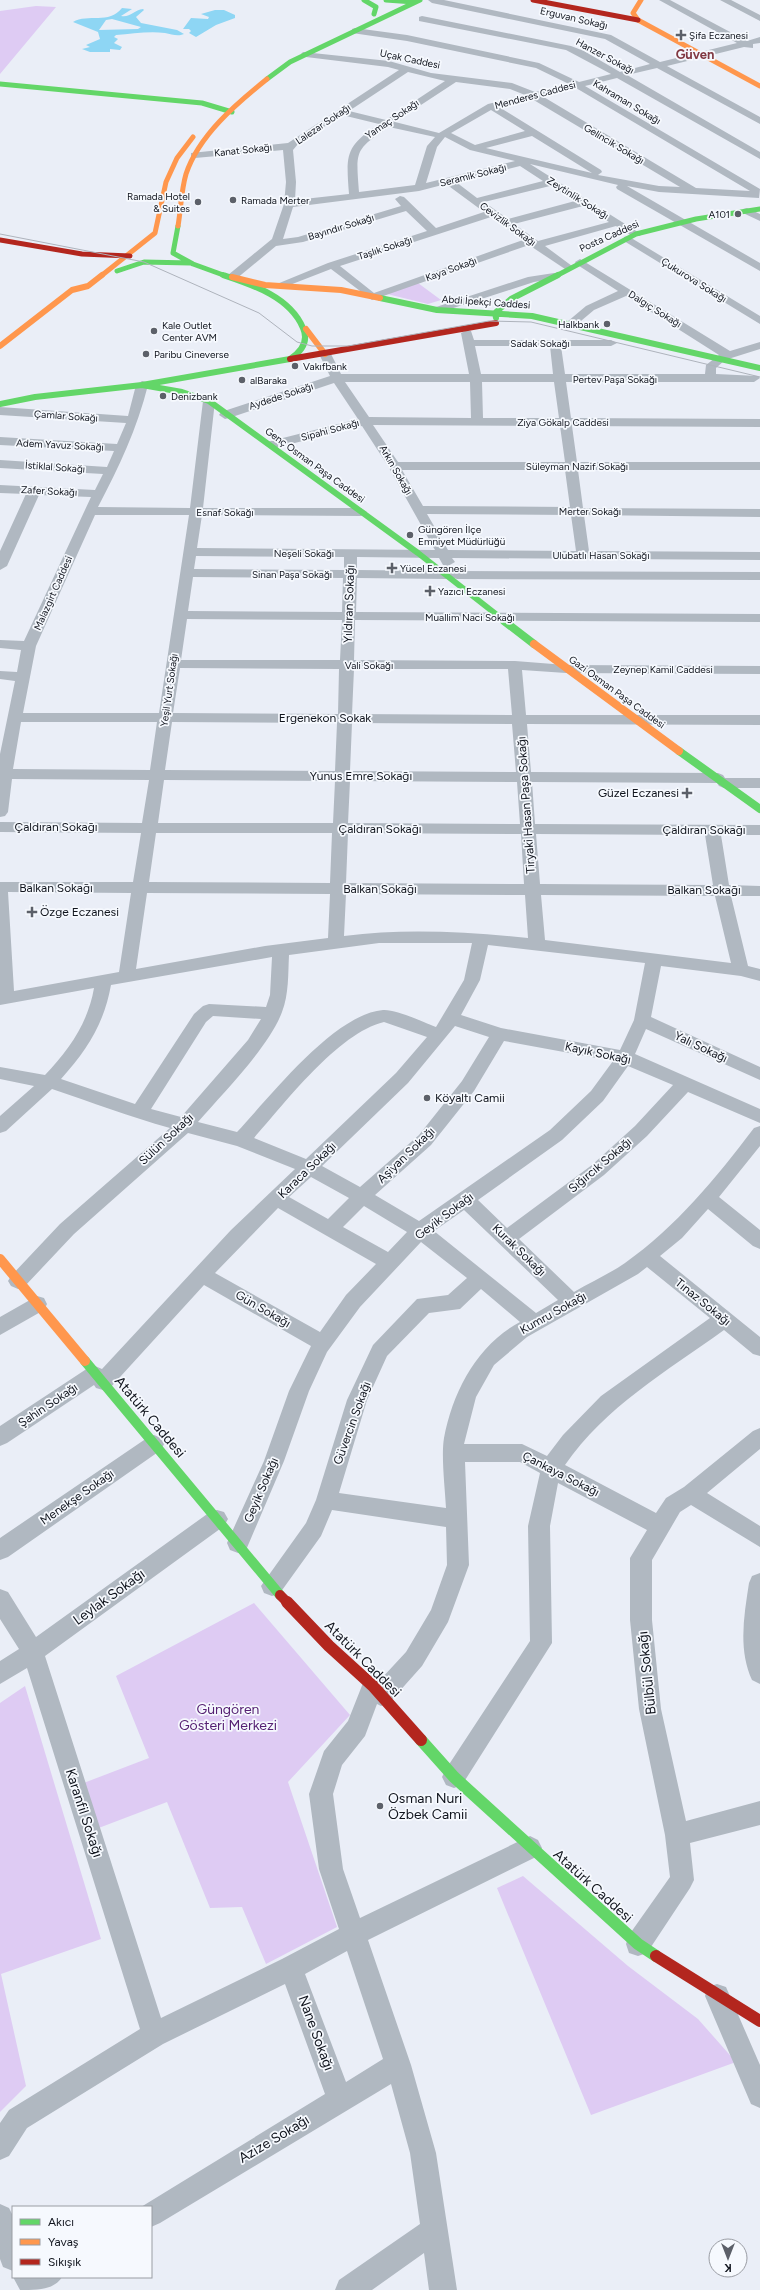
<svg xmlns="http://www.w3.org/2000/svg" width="760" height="2290" viewBox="0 0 760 2290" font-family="Figtree,sans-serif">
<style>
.green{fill:#decbf3}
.water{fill:#8ed6f4;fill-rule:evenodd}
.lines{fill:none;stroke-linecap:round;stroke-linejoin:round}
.street{fill:#b0b8c1;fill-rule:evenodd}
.fast-far4{stroke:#63d668;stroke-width:5}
.fast-far3{stroke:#63d668;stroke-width:6}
.fast-far2{stroke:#63d668;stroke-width:8}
.fast-far1{stroke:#63d668;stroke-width:10}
.fast{stroke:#63d668;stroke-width:12}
.slow-far3{stroke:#ff974d;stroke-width:5}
.slow-far2{stroke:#ff974d;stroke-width:6}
.slow-far1{stroke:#ff974d;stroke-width:8}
.slow{stroke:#ff974d;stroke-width:10}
.jam-far3{stroke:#b3261e;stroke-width:5}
.jam-far2{stroke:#b3261e;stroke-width:6}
.jam-far1{stroke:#b3261e;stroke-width:10}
.jam{stroke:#b3261e;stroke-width:12}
.tram{stroke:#aeb3bc;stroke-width:1}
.poi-dot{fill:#5c6069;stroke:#f6f9fe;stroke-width:1.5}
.labels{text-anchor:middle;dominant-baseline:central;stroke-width:3.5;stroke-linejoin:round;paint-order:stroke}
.far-street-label{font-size:10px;fill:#10141d;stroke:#f6f9fe}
.far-poi-label{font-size:10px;fill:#10141d;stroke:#f6f9fe;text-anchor:start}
.street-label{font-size:12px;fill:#10141d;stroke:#f6f9fe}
.poi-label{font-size:12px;fill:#10141d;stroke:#f6f9fe;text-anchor:start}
.far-district-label{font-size:13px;font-weight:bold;fill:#823a44;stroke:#f6f9fe}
.near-street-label{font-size:14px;fill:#10141d;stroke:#f6f9fe}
.near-park-label{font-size:14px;fill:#552073;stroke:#f6f9fe}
.near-poi-label{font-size:14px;fill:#10141d;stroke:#f6f9fe;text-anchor:start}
</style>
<rect width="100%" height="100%" fill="#eaeef7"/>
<path class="green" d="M36 6 56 7 0 74V11Z
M418 283 441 300 428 304 387 294Z
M254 1603 350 1715 288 1782 337 1927 266 1964 242 1907 210 1908 167 1802 96 1829 81 1784 149 1758 116 1676Z
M25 1686 101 1939 1 1974 26 2086 0 2112V1703Z
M523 1876 628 1966 698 2019 736 2062 591 2115 497 1888Z"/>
<path class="water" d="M122 8 132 9 121 16C130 18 134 10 143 9L144 10 136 17 141 23 177 30 184 34C177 37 172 34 165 33 148 31 132 34 116 35L114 37 118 39 114 43 122 47 120 50 110 49V52H90L82 49 90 47 86 45 100 39 98 32 73 22C88 13 109 25 122 8ZM112 19 141 27 138 29 99 30 106 20Z
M215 10H224L235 15V18L216 25 196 37 189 33 191 31 189 29H183L191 18 208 19 209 17 201 14Z"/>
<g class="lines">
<path class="street" d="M428 0H444L611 35 660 62 737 43 659 0H670L747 41 760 37V43L753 44V48L744 47 667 66 760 117V124L657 68 627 75 760 152V159L617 78 585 86 760 189 759 198 659 192 627 186 760 263V271L617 189 616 187 618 185 530 164 641 234 640 236H632L616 226 545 246 572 266 573 268 568 271 529 245 372 300 331 269 282 288H274L272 286 328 263 427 231 406 211 303 242 276 246 236 279H228L227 277 228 275 272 239 284 204 286 182 283 150 195 158 191 157V153L288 143 399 70 388 67 306 57 301 54 303 52 389 61 431 73 512 83 535 92 569 84 536 68 407 41 352 33V29L355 28 407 35 539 63 579 82 611 74 566 50 419 21V17L422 16 571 46 584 51 620 72 650 64 605 39 432 3ZM408 72 445 81 386 120 349 111ZM456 82 510 89 525 95 488 104 439 133 395 122ZM576 88 750 191 696 188 542 96ZM532 99 680 187 659 186 598 175 602 172 601 170 499 107ZM491 110 525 131 475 145 451 133ZM342 115 379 124C345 147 346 154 349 194L295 200 296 182 293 150 298 144ZM389 127 435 137 427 146 415 185 359 192C356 151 354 150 389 127ZM532 136 592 173 486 148ZM445 137 470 150 515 161 426 183 437 147ZM520 166 543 181 477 198 456 182ZM446 184 484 212 436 228 404 197 400 196 395 199 401 206 298 237 283 239 293 207 419 191ZM550 186 575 201 508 219 484 202ZM583 206 609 222 538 241 514 224ZM491 217 523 240 374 293 340 266Z
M720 0H731L760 15V21Z
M747 208 760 214V221L743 213V209Z
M628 236 760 316V324L624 241V237Z
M580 259 730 351 760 342V349L725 360 716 368V374L758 376 760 378 754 382H566L571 418 760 419V427L572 426 577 462H760V470H578L583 508 760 509V517L584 515 589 551 760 552V560L452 558 455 562 448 566 443 565 439 558 357 557V570L446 571 452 573 457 571 760 572V580L457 579 452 577 446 579 357 578 356 612 760 614V622L355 620 354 660 515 661 566 665 760 666V674L566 673 522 670 526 715H760V725L527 724 531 772 718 773 723 775 725 778H760V788H724L719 786 717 783 532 782 535 824 760 825V835H721L729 885 760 886V896H731L748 966 760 969V981L741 976 661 966 651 1017 760 1067V1080L646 1029 635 1054 760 1109V1123L688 1092 647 1136 604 1175 519 1239 574 1292C591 1282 609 1274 625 1263 676 1227 716 1178 754 1128L760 1126V1146L719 1197 760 1230V1249L753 1246 708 1209 682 1238 660 1256 760 1337V1356L753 1354 724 1330C667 1371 605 1407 565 1465L656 1513 666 1498 684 1487 753 1431 760 1428V1449L707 1493 760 1526V1547L691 1505 680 1512 652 1560V1620L661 1709 686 1821 760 1801V1825L690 1843 694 1880 690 1888 647 1953 638 1956 629 1953 626 1944 629 1935 670 1877 665 1835 639 1709 630 1620V1558L647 1530 558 1483 550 1526 552 1643 462 1785 454 1788 446 1785 442 1777 446 1769 530 1641 528 1526 540 1473 520 1462H465L469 1565 448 1622 422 1666 389 1703 381 1706 377 1704 365 1736 342 1765 333 1794 343 1869 360 1918 530 1836 538 1840 542 1848 538 1856 368 1940 411 2065 436 2153 457 2290H429L424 2253 372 2290H335L339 2280 420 2224 410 2153 391 2084 160 2223 151 2227V2207H141L325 2094 285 1984 163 2044 27 2128 9 2156 0 2160V2123L9 2110 140 2029 27 1668 0 1684V1661L19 1649 0 1619V1589L8 1592 36 1637 210 1512 217 1510 224 1512 228 1519 224 1526 45 1656 161 2018 282 1959 339 1929 319 1869 309 1794 324 1751 348 1721 365 1678 373 1675 381 1679 406 1652 431 1610 447 1565 446 1527 332 1510 321 1536 280 1593 272 1596 264 1593 261 1586 306 1523 316 1500 347 1400 373 1345 417 1299 448 1295 467 1278 421 1242 360 1307 327 1352 309 1391 284 1461 249 1543 246 1550 238 1553 230 1550 227 1543 264 1461 289 1391 311 1346 204 1285 110 1388 103 1390 96 1388 94 1385 7 1443 0 1446V1426L88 1368 95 1366 102 1369 231 1230 295 1169 237 1146 188 1133 74 1234 25 1286 18 1289 11 1286 8 1281 11 1276 60 1224 170 1128C130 1117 91 1102 52 1089L6 1131 0 1133V1116L34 1086 0 1079V1067L45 1075C69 1050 88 1023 94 988L0 1005V882H133L141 833 0 832V822L142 823 149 780 12 779 8 812 5 816 0 817V754L15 681 0 679V671L17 672 21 650 0 648V640L24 641 91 497 39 495 7 566 0 570V551L26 494 0 493V485L95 490 103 474 0 468V460L107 467 114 451 0 445V437L117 444 126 423 0 415V407L128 416 136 385 142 381 146 382 148 385C137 429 119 467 98 507L190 508 203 401 205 398H213L215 401 203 508H361L367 512 361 516 202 515 197 548 435 550 388 466 362 426 271 449 265 445 267 442 358 419 334 383 229 418 225 419 219 415 221 412 330 376 319 354 325 351 331 354 341 374H469L461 333 467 330 471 331 474 340H611L617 343 611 346H561L565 374H705L706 365 719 355 626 296 594 310 575 326H567L565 324 567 322 586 306 618 291 576 264 575 262ZM475 346H550L553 374H481ZM345 382H470L471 418 369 417ZM482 382H554L559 418H483ZM373 425 560 426 565 462H398ZM402 470H565L570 507 423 506ZM427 514 571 515 576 551 448 550ZM95 515H189L159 713H23L36 646ZM196 556 344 557V570L194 569ZM193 577 343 578 342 612 188 611ZM187 619 342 620 340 660H181ZM180 668 339 669 338 714 173 713ZM354 669H508L512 715 352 714ZM21 722H157L150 770 13 769ZM172 722 337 723 335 771 165 770ZM352 723 512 724 516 772 350 771ZM164 780 335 781 333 823H158ZM350 781 517 782 520 824 348 823ZM156 833H332L330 883 149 882ZM348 833 521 834 524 884 346 883ZM536 834 705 835 713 885 540 884ZM8 892 131 893 119 972 14 991ZM147 893 330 894 328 938 265 946 136 969ZM346 894 525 895 528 938C467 932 406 928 344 936ZM541 895 715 896 731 963 545 940ZM379 943H472L464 980 436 1027C423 1022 396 1009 383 1010 334 1014 270 1097 237 1132L198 1122C223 1093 269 1047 282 1012 289 994 288 974 289 955ZM488 945 645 963 634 1020 620 1050 501 1028 461 1015 480 980ZM272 957 270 995 266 1007 209 1004 203 1006 194 1014 135 1104 61 1079C87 1050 104 1024 111 985ZM213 1016 261 1019 248 1040 181 1117 151 1109 206 1022ZM384 1022 427 1037 396 1073 306 1159 254 1138C285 1103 338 1033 384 1022ZM455 1026 489 1037 462 1081 419 1135 360 1187 322 1166 408 1083ZM504 1041 613 1061 591 1091 550 1130 419 1221 375 1195 431 1145 474 1091ZM628 1066 673 1085 635 1126 592 1165 507 1228 478 1200 562 1140 603 1101ZM311 1177 349 1198 328 1219 289 1197ZM364 1206 407 1232 388 1252 343 1227ZM278 1208 376 1264 346 1295 320 1332 215 1273ZM464 1210 558 1300 536 1313 434 1231ZM647 1267 710 1318 601 1396 563 1435 547 1456 522 1444H464L476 1397 494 1365 527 1337 638 1274ZM481 1289 520 1322C477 1345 453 1391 444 1438 441 1456 445 1488 446 1508L339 1493 367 1400 387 1356 429 1313 460 1309ZM347 1951 383 2059 346 2082 305 1974Z
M554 273 558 274V278L534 282 441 312H433L431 310 433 308 528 277Z
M37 1296 44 1298 47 1304 44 1310 0 1335V1317Z
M154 1435 161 1438 164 1444 161 1450 8 1557 0 1560V1538L147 1438Z
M760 1573V1684L752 1680C738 1649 744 1616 749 1583L752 1576Z
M717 1984 726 1987 760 2065V2108L751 2104 705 1996 708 1987Z
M0 2204 9 2208 13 2216V2271L3 2267 0 2259Z
M13 2277H62C54 2290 38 2290 20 2290Z"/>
<path class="fast-far4" d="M364 0 376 7 374 14
M386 0 414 2
M267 79 290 62 420 0
M0 84 202 103 232 112
M178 226 173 253 193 264 226 276
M117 271 144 262 190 263
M556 276 636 234 696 219 760 209"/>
<path class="fast-far3" d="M380 298 437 310 532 316 760 368
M496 318 495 313 511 299 558 275
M142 385 182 392 209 401 418 553 506 622
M0 404 35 397 142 385 290 359C301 352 309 342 303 328 290 297 253 285 223 275"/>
<path class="fast-far2" d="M504 621 534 644
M679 751 760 809"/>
<path class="fast-far1" d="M85 1361 280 1595"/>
<path class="fast" d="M421 1740 454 1777 638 1944 656 1956"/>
<path class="slow-far3" d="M641 0 633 13 638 20 760 86
M178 226C181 209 181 191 186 174 199 135 236 104 267 79
M101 276 155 233 166 182 177 158 193 137"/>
<path class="slow-far2" d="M232 277 265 285 341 290 380 298
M306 329 325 354
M0 346 72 290 88 286 102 275"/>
<path class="slow-far1" d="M534 644 679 751"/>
<path class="slow" d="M0 1259 85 1361"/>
<path class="jam-far3" d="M533 0 638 20
M0 240 82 254 130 256"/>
<path class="jam-far2" d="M290 359 496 323"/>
<path class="jam-far1" d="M280 1595 288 1603"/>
<path class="jam" d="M287 1602 329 1646 373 1686 421 1740
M656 1956 760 2021"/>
<path class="tram" d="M0 234 144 262 259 313 297 342 312 346H348L489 321 531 322 760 377"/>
</g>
<g class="poi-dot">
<path d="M679 29h4v4h4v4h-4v4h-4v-4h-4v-4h4z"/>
<circle cx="233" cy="200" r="4"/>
<circle cx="198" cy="202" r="4"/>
<circle cx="738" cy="214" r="4"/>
<circle cx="607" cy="324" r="4"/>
<circle cx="154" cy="331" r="4"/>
<circle cx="146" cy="354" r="4"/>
<circle cx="295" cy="366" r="4"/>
<circle cx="242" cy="380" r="4"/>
<circle cx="163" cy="396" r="4"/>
<circle cx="410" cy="535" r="4"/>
<path d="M390 562h4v4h4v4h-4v4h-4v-4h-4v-4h4z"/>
<path d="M428 585h4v4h4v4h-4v4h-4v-4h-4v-4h4z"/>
<path d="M685 787h4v4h4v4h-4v4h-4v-4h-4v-4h4z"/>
<path d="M30 906h4v4h4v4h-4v4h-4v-4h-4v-4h4z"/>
<circle cx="427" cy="1098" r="4"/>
<circle cx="380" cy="1806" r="4"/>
</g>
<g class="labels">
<g class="far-street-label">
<text transform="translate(574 18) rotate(13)">Erguvan Sokağı</text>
<text transform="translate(605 56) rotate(28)">Hanzer Sokağı</text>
<text transform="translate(410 59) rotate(12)">Uçak Caddesi</text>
<text transform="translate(535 95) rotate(-15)">Menderes Caddesi</text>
<text transform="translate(627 102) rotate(31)">Kahraman Sokağı</text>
<text transform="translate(392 119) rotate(-34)">Yamaç Sokağı</text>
<text transform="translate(323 124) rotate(-34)">Lalezar Sokağı</text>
<text transform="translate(614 144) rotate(31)">Gelincik Sokağı</text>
<text transform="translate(243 150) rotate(-6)">Kanat Sokağı</text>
<text transform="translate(473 175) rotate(-14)">Seramik Sokağı</text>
<text transform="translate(578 198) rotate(32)">Zeytinlik Sokağı</text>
<text transform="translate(508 224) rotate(36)">Cevizlik Sokağı</text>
<text transform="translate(341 227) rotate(-17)">Bayındır Sokağı</text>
<text transform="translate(609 236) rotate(-24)">Posta Caddesi</text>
<text transform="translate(385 248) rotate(-18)">Taşlık Sokağı</text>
<text transform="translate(451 269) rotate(-20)">Kaya Sokağı</text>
<text transform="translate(694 280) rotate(32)">Çukurova Sokağı</text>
<text transform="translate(486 302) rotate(4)">Abdi İpekçi Caddesi</text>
<text transform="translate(655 309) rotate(32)">Dalgıç Sokağı</text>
<text x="540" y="343">Sadak Sokağı</text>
<text x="615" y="379">Pertev Paşa Sokağı</text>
<text transform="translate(281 396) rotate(-18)">Aydede Sokağı</text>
<text transform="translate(66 416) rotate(4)">Çamlar Sokağı</text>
<text x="563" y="422">Ziya Gökalp Caddesi</text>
<text transform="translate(330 430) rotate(-15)">Sipahi Sokağı</text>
<text transform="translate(60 445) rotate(3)">Adem Yavuz Sokağı</text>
<text transform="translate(315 465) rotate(36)">Genç Osman Paşa Caddesi</text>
<text x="577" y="466">Süleyman Nazif Sokağı</text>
<text transform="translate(55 467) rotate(4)">İstiklal Sokağı</text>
<text transform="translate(396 470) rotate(60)">Arkın Sokağı</text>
<text transform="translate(49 491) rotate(3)">Zafer Sokağı</text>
<text x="590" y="511">Merter Sokağı</text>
<text x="225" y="512">Esnaf Sokağı</text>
<text x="304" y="553">Neşeli Sokağı</text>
<text x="601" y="555">Ulubatlı Hasan Sokağı</text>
<text x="292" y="574">Sinan Paşa Sokağı</text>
<text transform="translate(53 593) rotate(-66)">Malazgirt Caddesi</text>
<text x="470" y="617">Muallim Naci Sokağı</text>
<text x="369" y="665">Vali Sokağı</text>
<text x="663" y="669">Zeynep Kamil Caddesi</text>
<text transform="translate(169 690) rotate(-82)">Yeşil Yurt Sokağı</text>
<text transform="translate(617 692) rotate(36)">Gazi Osman Paşa Caddesi</text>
</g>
<g class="far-poi-label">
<text x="689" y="35">Şifa Eczanesi</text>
<text x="190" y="196" text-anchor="end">Ramada Hotel<tspan x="190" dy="12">&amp; Suites</tspan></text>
<text x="241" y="200">Ramada Merter</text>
<text x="730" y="214" text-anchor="end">A101</text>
<text x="599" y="324" text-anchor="end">Halkbank</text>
<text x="162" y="325">Kale Outlet<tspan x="162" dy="12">Center AVM</tspan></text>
<text x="154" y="354">Paribu Cineverse</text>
<text x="303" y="366">Vakıfbank</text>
<text x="250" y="380">alBaraka</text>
<text x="171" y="396">Denizbank</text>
<text x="418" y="529">Güngören İlçe<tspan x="418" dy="12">Emniyet Müdürlüğü</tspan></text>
<text x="400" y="568">Yücel Eczanesi</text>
<text x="438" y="591">Yazıcı Eczanesi</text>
</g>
<g class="street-label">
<text transform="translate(349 604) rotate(-88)">Yıldıran Sokağı</text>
<text x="325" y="718">Ergenekon Sokak</text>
<text x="361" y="776">Yunus Emre Sokağı</text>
<text transform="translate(526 805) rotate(-94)">Tiryaki Hasan Paşa Sokağı</text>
<text x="56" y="827">Çaldıran Sokağı</text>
<text x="380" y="829">Çaldıran Sokağı</text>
<text x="704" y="830">Çaldıran Sokağı</text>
<text x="56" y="888">Balkan Sokağı</text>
<text x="380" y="889">Balkan Sokağı</text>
<text x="704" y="890">Balkan Sokağı</text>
<text transform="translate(701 1047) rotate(25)">Yalı Sokağı</text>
<text transform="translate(598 1053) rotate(12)">Kayık Sokağı</text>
<text transform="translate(166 1139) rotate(-43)">Sülün Sokağı</text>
<text transform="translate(406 1155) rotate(-44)">Aşiyan Sokağı</text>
<text transform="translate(600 1165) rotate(-40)">Sığırcık Sokağı</text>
<text transform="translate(307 1170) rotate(-44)">Karaca Sokağı</text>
<text transform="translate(444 1216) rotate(-37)">Geyik Sokağı</text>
<text transform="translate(519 1250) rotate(44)">Kurak Sokağı</text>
<text transform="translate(703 1302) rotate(39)">Tınaz Sokağı</text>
<text transform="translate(263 1309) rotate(30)">Gün Sokağı</text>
<text transform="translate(553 1313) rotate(-29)">Kumru Sokağı</text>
<text transform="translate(48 1405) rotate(-34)">Şahin Sokağı</text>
<text transform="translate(352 1423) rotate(-70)">Güvercin Sokağı</text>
<text transform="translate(561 1474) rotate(27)">Çankaya Sokağı</text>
<text transform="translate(261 1490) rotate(-67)">Geyik Sokağı</text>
<text transform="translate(77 1497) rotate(-35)">Menekşe Sokağı</text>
</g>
<g class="poi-label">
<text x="679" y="793" text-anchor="end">Güzel Eczanesi</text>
<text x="40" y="912">Özge Eczanesi</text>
<text x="435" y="1098">Köyaltı Camii</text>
</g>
<g class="far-district-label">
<text x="695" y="54">Güven</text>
</g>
<g class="near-street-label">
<text transform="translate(150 1417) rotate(50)">Atatürk Caddesi</text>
<text transform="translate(109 1597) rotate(-36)">Leylak Sokağı</text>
<text transform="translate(363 1659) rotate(45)">Atatürk Caddesi</text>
<text transform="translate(647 1673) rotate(-96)">Bülbül Sokağı</text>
<text transform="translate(84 1813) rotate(72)">Karanfil Sokağı</text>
<text transform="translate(593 1886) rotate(42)">Atatürk Caddesi</text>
<text transform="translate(316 2033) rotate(70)">Nane Sokağı</text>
<text transform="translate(274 2139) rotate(-31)">Azize Sokağı</text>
</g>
<g class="near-park-label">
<text x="228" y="1709">Güngören<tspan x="228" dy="16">Gösteri Merkezi</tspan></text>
</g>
<g class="near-poi-label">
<text x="388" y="1798">Osman Nuri<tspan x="388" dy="16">Özbek Camii</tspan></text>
</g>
</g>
<rect x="12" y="2206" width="140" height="72" fill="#f6f9fe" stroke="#9a9da4"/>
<rect x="20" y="2219" width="20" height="6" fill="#63d668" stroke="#9a9da4"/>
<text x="48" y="2226" font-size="12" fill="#10141d">Akıcı</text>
<rect x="20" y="2239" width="20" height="6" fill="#ff974d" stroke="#9a9da4"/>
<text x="48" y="2246" font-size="12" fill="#10141d">Yavaş</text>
<rect x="20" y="2259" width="20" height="6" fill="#b3261e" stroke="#9a9da4"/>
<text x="48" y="2266" font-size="12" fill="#10141d">Sıkışık</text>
<g transform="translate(728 2258) rotate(180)"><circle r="19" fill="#f6f9fe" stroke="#9a9da4"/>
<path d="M0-3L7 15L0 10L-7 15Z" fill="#5c6069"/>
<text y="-6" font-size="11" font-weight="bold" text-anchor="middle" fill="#10141d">K</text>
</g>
</svg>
